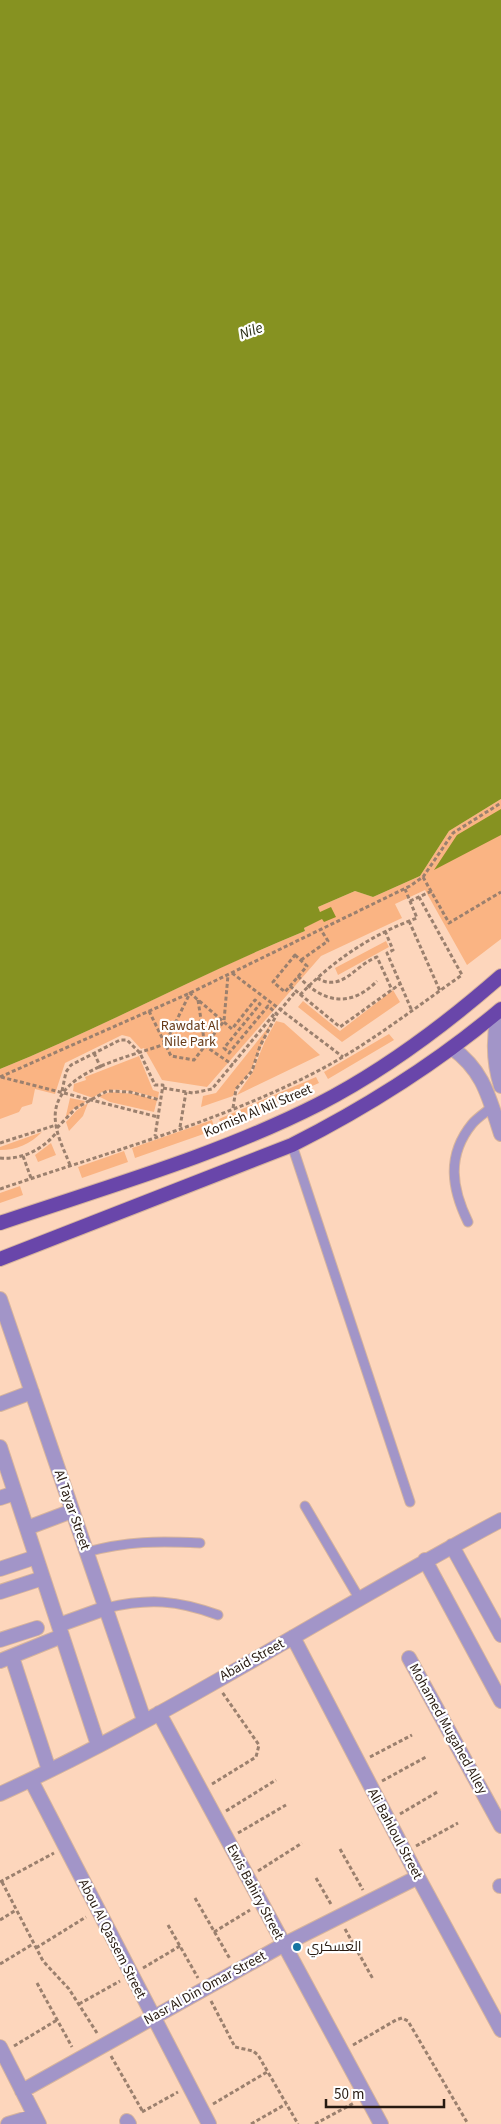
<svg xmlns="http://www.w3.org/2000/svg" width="501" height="2124" viewBox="0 0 501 2124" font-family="'Source Sans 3',Cairo,sans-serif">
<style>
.green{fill:#fab483}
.water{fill:#869221}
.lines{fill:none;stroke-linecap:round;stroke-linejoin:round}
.service-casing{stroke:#d6b49d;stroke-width:11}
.minor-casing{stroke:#d6b49d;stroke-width:16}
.trunk-casing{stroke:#d6b49d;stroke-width:16}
.path{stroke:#9b806e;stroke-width:3;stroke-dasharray:4 2.5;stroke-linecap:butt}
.service{stroke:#a295c8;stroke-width:9}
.minor{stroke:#a295c8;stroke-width:14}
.trunk{stroke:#6946aa;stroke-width:14}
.poi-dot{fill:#1675a3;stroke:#fff;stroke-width:2}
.labels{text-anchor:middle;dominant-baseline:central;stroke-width:4.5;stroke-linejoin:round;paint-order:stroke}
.park-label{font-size:14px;fill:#673b19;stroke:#fff}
.street-label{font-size:14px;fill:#271a10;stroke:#fff}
.poi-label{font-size:14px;fill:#271a10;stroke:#fff;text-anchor:start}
.water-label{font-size:15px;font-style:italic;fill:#2d3119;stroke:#fff}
</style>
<rect width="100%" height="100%" fill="#fdd6bc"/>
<path class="green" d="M501 799V939L467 965 425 890 395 904 402 918 321 956 207 1087 162 1080 144 1048 141 1049 130 1037 122 1035 65 1063 55 1094 35 1089 32 1104 22 1107 19 1112 0 1119V1069C104 1027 201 973 305 931L304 928 322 918 318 907 355 891 373 897 420 876 449 831Z
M386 941 389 947 338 975 335 968Z
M393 990 400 1002 342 1042 298 1007 303 1001 340 1031Z
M276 1021 284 1023 320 1055 237 1095 252 1073 265 1041Z
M271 1024 250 1072 236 1089 233 1096 201 1107 203 1096 216 1093Z
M389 1034 394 1040 328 1079 324 1072Z
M139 1056 153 1090 159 1092 158 1098C139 1093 109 1082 93 1098L73 1091 74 1084 86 1080 85 1077Z
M316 1077 319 1083 222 1126 219 1119Z
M111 1092 135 1094 157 1100 154 1112 110 1102 98 1096Z
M70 1098 85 1101 84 1105 73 1109 65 1120Z
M88 1103 83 1116 69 1131 66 1122 77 1110Z
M212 1120 215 1130 135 1158 132 1148Z
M42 1132C30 1144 17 1150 0 1150V1147Z
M51 1143 56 1155 38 1162 35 1155Z
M124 1151 128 1162 82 1178 78 1167Z
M20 1186 23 1195 0 1203V1193Z"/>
<path class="water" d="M0 0H501V799L449 831 420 876 373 897 355 891 318 907 320 912 331 907 336 917 324 922 322 919 304 928 305 931C202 973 104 1027 0 1069Z
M501 809V835L434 870 457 835Z"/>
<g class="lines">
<g class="service-casing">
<path id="service" d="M292 1145 410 1502
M468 1222C452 1189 446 1156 472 1124 477 1118 486 1112 492 1107
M305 1506 359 1598
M87 1552C127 1541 158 1541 200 1543
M106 1608C149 1598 177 1600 218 1615"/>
</g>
<g class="minor-casing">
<path id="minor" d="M499 1011C493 1037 493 1061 501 1086
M452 1048C484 1071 489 1098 501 1134
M0 1299 144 1720
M0 1404 32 1392
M0 1447 98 1745
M0 1498 15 1493
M27 1528 72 1511
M452 1546 501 1635
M425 1560 501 1701
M0 1569 36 1557
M0 1592 43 1578
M59 1625 106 1608
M293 1637 418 1877 501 2030
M0 1640 37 1628
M12 1657 49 1770
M409 1658 501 1826
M0 1661 62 1636
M159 1713 381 2124
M31 1780 209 2124
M0 1794C173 1715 333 1609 501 1520
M500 1886H501
M0 2047 39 2124
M22 2091 283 1945 418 1877
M127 2121 129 2124
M8 2124 35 2116"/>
</g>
<g class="trunk-casing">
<path id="trunk" d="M0 1223C106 1187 219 1155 319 1104 385 1070 445 1025 501 976
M0 1259 292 1145C367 1107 437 1063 501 1009"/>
</g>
<path class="path" d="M423 877 449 923 501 892
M410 901 432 891
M409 921 440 991
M385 931 393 950 387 953 412 1011
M295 955 307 966 285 992 273 982Z
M301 960 328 941 321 930
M232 973 343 1057
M298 976C322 1002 350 1009 377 981
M317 978C342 993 355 965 377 957L392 990
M290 986 340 1027 400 984
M300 995C333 960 373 934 417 918L405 889
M198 1000 205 1046 233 1065
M149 1011 171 1056 194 1060 224 1021 228 975
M94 1053 101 1068
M0 1077 190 993 410 886 423 877 453 833 501 803
M1 1077 158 1117
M163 1088 193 1093 212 1089 275 1013
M62 1091 66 1072 71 1065 120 1040H127L140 1053 155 1085H163L155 1136
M233 1108 236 1089 252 1071 260 1046 277 1014
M180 1127 186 1092
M57 1128 76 1108 107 1091 130 1092 160 1100
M0 1143 56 1125
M23 1156 31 1178
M0 1158C23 1160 43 1149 57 1132
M70 1165C65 1152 58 1139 56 1125 46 1072 128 1058 165 1044L190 993 232 1029 255 1000 260 1004 224 1048 229 1053 268 1006 277 1014 296 991
M0 1189C103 1154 212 1124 310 1075 364 1048 412 1010 462 975L419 897
M370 1757 412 1735
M382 1781 426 1757
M212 1784 256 1757 259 1745 222 1692
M226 1811 276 1780
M400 1814 439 1791
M238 1833 286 1805
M416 1846 458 1823
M340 1849 363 1890
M258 1871 302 1843
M316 1878 332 1906
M0 1882 54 1853
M2 1882 43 1961 69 1989 97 2033
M195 1898 230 1959
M0 1920 16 1910
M168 1925 198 1978
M345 1929 373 1979
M214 1932 250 1910
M36 1948 86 1917
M0 1964 33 1944
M143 1968 180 1946
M37 1983 72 2047
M211 2001 235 2047 253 2051 258 2055 298 2124
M79 2004 120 1981
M353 2045 396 2020 402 2018 408 2021 468 2124
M14 2046 57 2020
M111 2056 143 2112
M213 2104 267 2072
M142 2112 178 2092
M251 2124 286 2104
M315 2124 354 2103"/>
<use href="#service" class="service"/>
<use href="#minor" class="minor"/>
<use href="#trunk" class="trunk"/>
</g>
<circle class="poi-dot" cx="297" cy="1947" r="5"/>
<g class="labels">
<g class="park-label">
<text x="190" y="1026">Rawdat Al<tspan x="190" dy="16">Nile Park</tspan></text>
</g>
<g class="street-label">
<text transform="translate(258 1111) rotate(-23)">Kornish Al Nil Street</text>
<text transform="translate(72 1510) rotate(71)">Al Tayar Street</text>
<text transform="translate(252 1660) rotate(-29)">Abaid Street</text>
<text transform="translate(448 1729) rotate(61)">Mohamed Mugahed Alley</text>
<text transform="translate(395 1834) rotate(62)">Ali Bahloul Street</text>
<text transform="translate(255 1892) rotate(62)">Ewis Bahiry Street</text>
<text transform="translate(112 1939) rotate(63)">Abou Al Qassem Street</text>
<text transform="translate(205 1988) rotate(-29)">Nasr Al Din Omar Street</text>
</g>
<g class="poi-label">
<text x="307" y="1947">العسكري</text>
</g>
<g class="water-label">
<text transform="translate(251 331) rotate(-20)">Nile</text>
</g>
</g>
<path d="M326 2099v8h118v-8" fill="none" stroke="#271a10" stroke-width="2.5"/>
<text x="334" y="2099" font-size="15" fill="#271a10" stroke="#ffffff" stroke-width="4" paint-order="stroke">50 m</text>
</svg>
